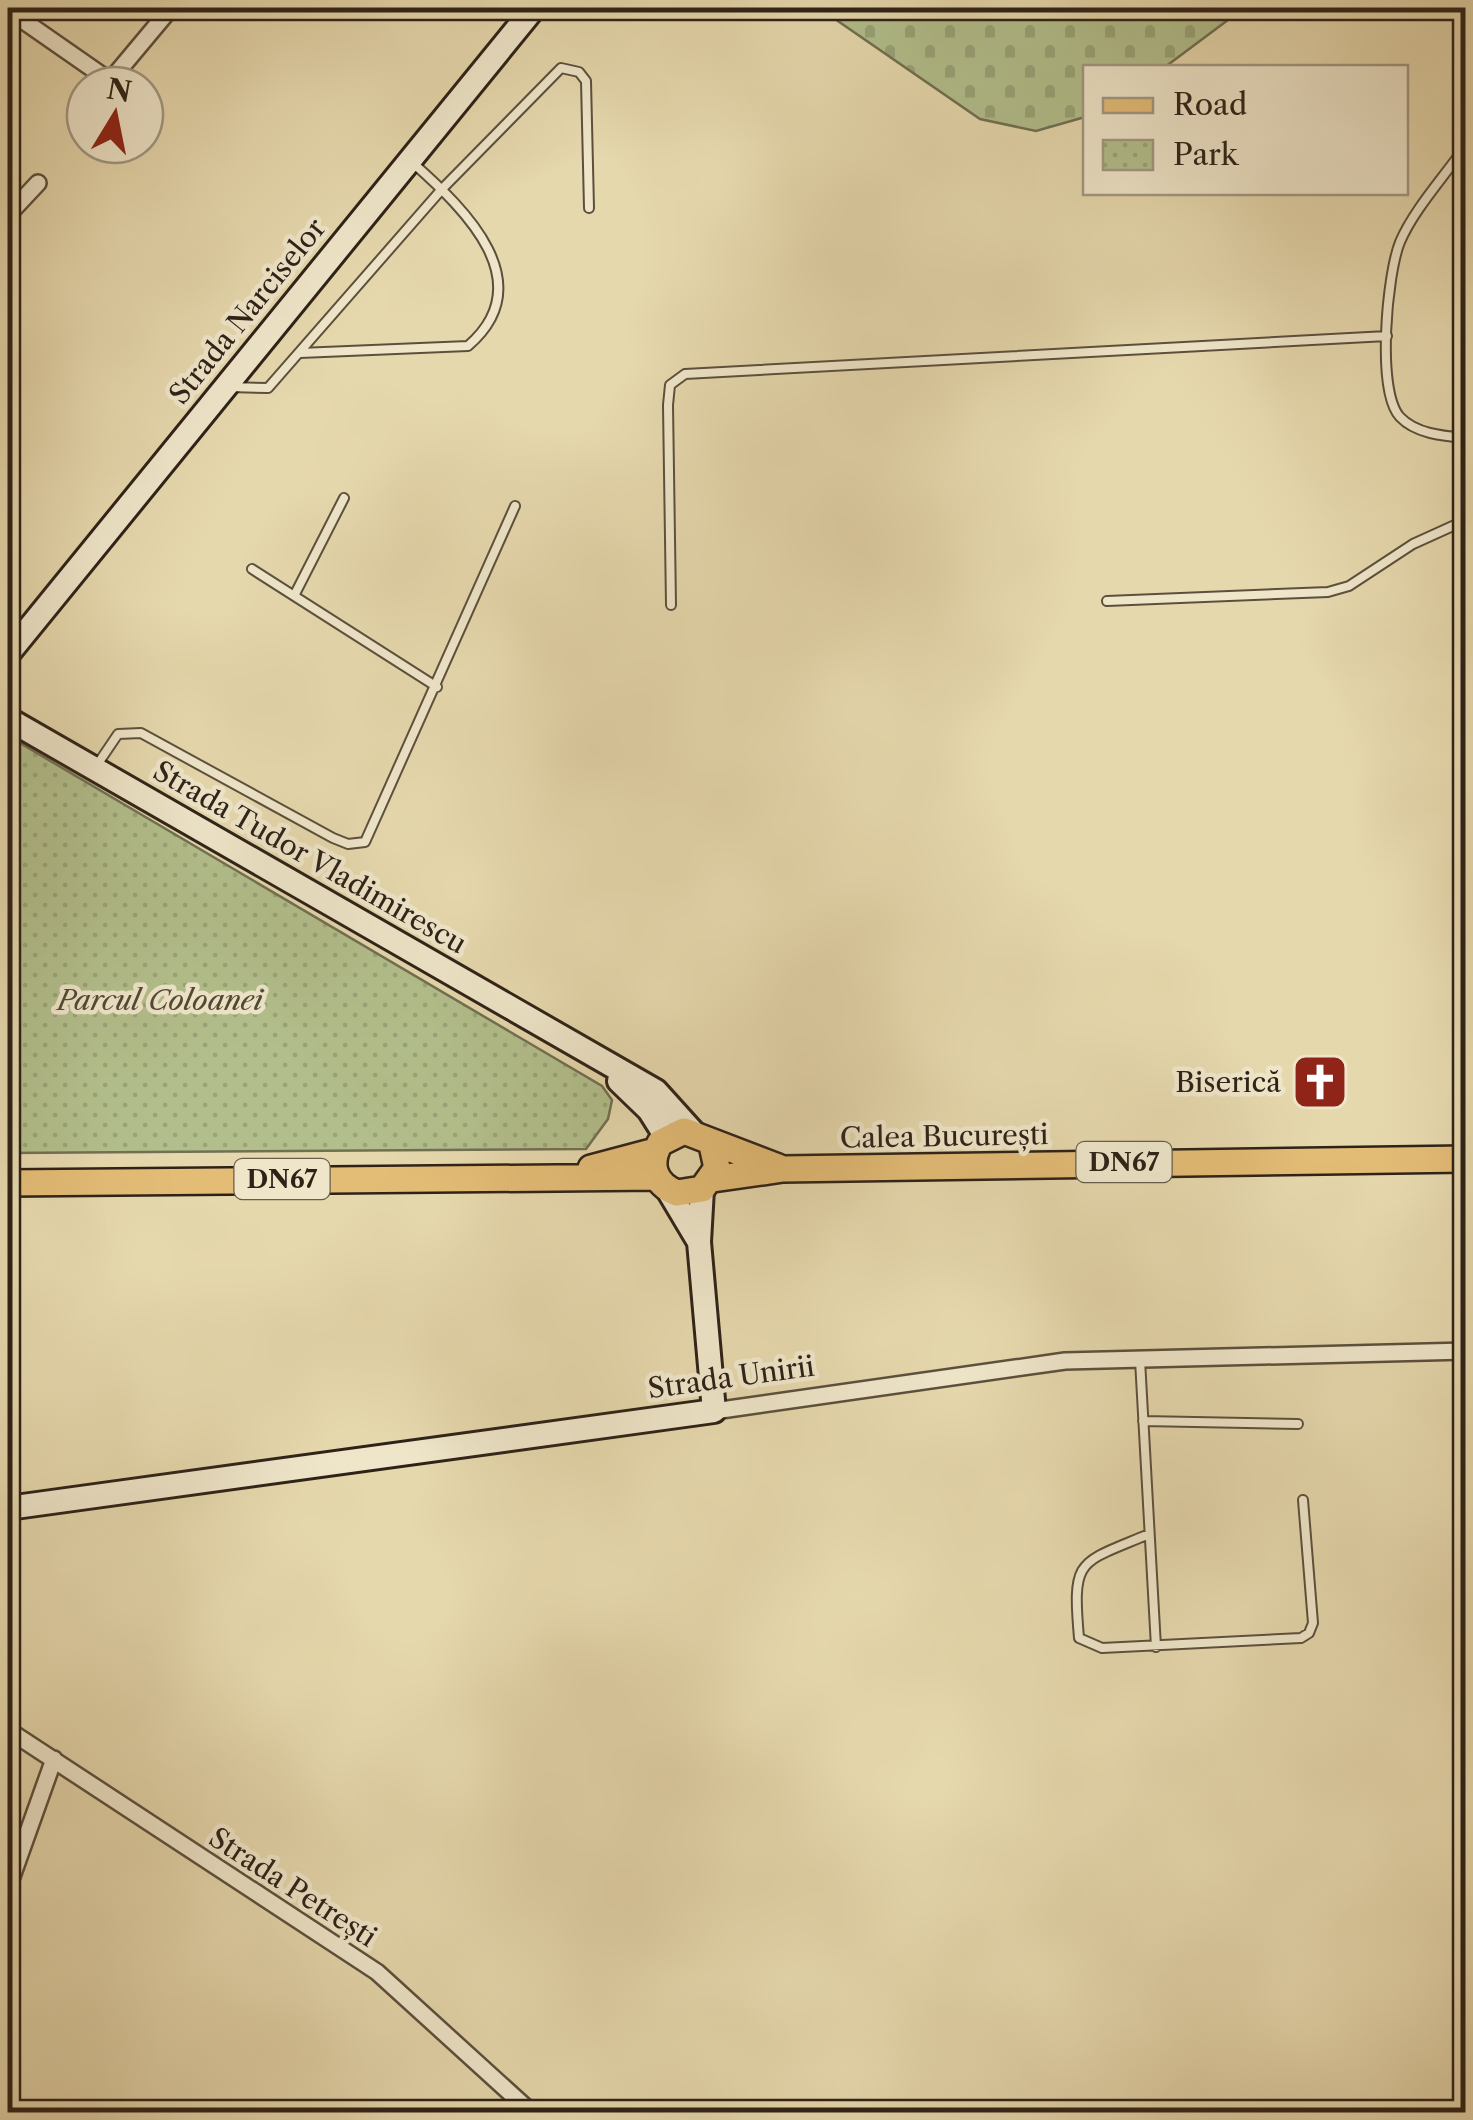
<svg xmlns="http://www.w3.org/2000/svg" width="1473" height="2120" viewBox="0 0 1473 2120" font-family="'Libre Caslon Text',serif">
<style>
.cemetery{fill:url(#cemetery-stones);stroke:#707052;stroke-width:2.5}
.park{fill:url(#park-dots);stroke:#707052;stroke-width:2.5}
.lines{fill:none;stroke-linecap:round;stroke-linejoin:round}
.service-casing{stroke:#5c503d;stroke-width:12}
.minor-casing{stroke:#5c503d;stroke-width:20}
.secondary-casing{stroke:#2e2218;stroke-width:28}
.primary-casing{stroke:#2e2218;stroke-width:30}
.service{stroke:#efe6ca;stroke-width:8}
.minor{stroke:#efe6ca;stroke-width:15}
.secondary{stroke:#efe6ca;stroke-width:22}
.primary{stroke:#e3bc76;stroke-width:25}
.labels{text-anchor:middle;dominant-baseline:central;stroke-width:9;stroke-linejoin:round;paint-order:stroke}
.shield{fill:#efe6ca;stroke:#685d4d;stroke-width:2.5}
.shield-label{font-size:25px;font-weight:bold;fill:#2e2218}
.street-label{font-size:28px;fill:#2e2218;stroke:#efe6ca}
.park-label{font-size:28px;font-style:italic;fill:#4f4935;stroke:#efe6ca}
.poi-label{font-size:28px;fill:#2e2218;stroke:#efe6ca;text-anchor:end}
</style>
<defs>
<pattern id="cemetery-stones" width="16" height="16" patternUnits="userSpaceOnUse" patternTransform="scale(2.5)"><rect width="16" height="16" fill="#b2bf8c"/><path d="M2 7V4a2 2 0 0 1 4 0v3zM10 15v-3a2 2 0 0 1 4 0v3z" fill="#99a478"/></pattern>
<pattern id="park-dots" width="8" height="8" patternUnits="userSpaceOnUse" patternTransform="scale(2.5)"><rect width="8" height="8" fill="#b2bf8c"/><path d="M2 2h.1M6 6h.1" fill="none" stroke="#99a478" stroke-width="1.8" stroke-linecap="round"/></pattern>
</defs>
<rect width="100%" height="100%" fill="#e6d8ad"/>
<filter id="stains"><feTurbulence type="fractalNoise" baseFrequency=".002" numOctaves="4"/><feColorMatrix values="0 0 0 0 .2 0 0 0 0 .09 0 0 0 0 .02 0 0 0 .5 -.17"/></filter>
<radialGradient id="worn" r=".72"><stop offset=".6" stop-color="#630" stop-opacity="0"/><stop offset="1" stop-color="#630" stop-opacity=".3"/></radialGradient>
<path class="cemetery" d="M819 8H1244L1165 67 1086 68 1085 117 1036 131 980 119Z"/>
<path class="park" d="M8 736 602 1086 612 1100 608 1119 586 1149 8 1153Z"/>
<g class="lines">
<g class="service-casing">
<path id="service" d="M1466 145C1445 176 1414 209 1400 242 1387 274 1376 391 1400 417 1416 434 1444 436 1466 438
M300 353 468 346C541 283 466 210 413 163
M229 387 268 388 442 189 561 68 579 72 586 81 589 208
M252 569 437 687
M295 594 344 498
M1107 601 1328 592 1349 586 1413 544 1466 520
M671 605 668 405 670 385 685 374 1387 336
M97 765 118 734 141 733 333 838 348 844 365 842 515 506
M1140 1360 1156 1647
M1143 1421 1298 1424
M1149 1534C1078 1564 1072 1557 1079 1638L1102 1648 1301 1638 1309 1633 1313 1623 1303 1500"/>
</g>
<g class="minor-casing">
<path id="minor" d="M8 10 110 81 171 8
M8 215 38 183
M714 1411 1065 1361 1466 1351
M8 1730 377 1972 531 2112
M8 1888 54 1759"/>
</g>
<g class="secondary-casing">
<path id="secondary" d="M8 654 534 8
M8 719 656 1091 693 1132
M619 1081 649 1110 666 1137
M668 1190 699 1242
M8 1508 714 1411 699 1242 702 1189"/>
</g>
<g class="primary-casing">
<path id="primary" d="M712 1145 717 1168 702 1189 677 1193C654 1184 648 1164 660 1143L684 1131 778 1167
M591 1168 655 1151
M713 1179 783 1169 1466 1159
M8 1183 657 1177"/>
</g>
<use href="#service" class="service"/>
<use href="#minor" class="minor"/>
<use href="#secondary" class="secondary"/>
<use href="#primary" class="primary"/>
</g>
<defs>
<g id="church-square" transform="scale(2.875)"><rect x="-9" y="-9" width="18" height="18" rx="4" fill="#8f2418" stroke="#efe6ca"/><path d="M-1.2-6h2.4v3.5h3.3v2.4h-3.3V6h-2.4V-.1h-3.3v-2.4h3.3Z" fill="#fff"/></g>
</defs>
<g fill-rule="evenodd">
<use href="#church-square" x="1320" y="1082"/>
</g>
<g class="labels">
<g class="shield">
<rect x="1076.5" y="1142" width="95" height="40" rx="8"/>
<rect x="234.5" y="1159" width="95" height="40" rx="8"/>
</g>
<g class="shield-label">
<text x="1124" y="1162">DN67</text>
<text x="282" y="1179">DN67</text>
</g>
<g class="street-label">
<text transform="translate(247 311) rotate(-51)">Strada Narciselor</text>
<text transform="translate(310 857) rotate(30)">Strada Tudor Vladimirescu</text>
<text transform="translate(944 1136) rotate(-1)">Calea București</text>
<text transform="translate(731 1377) rotate(-8)">Strada Unirii</text>
<text transform="translate(293 1887) rotate(33)">Strada Petrești</text>
</g>
<g class="park-label">
<text x="160" y="1000">Parcul Coloanei</text>
</g>
<g class="poi-label">
<text x="1281" y="1082">Biserică</text>
</g>
</g>
<rect width="1473" height="2120" fill="none" stroke="#e6d8ad" stroke-width="40"/>
<rect x="10" y="10" width="1453" height="2100" fill="none" stroke="#2e2218" stroke-width="5"/>
<rect x="20" y="20" width="1433" height="2080" fill="none" stroke="#2e2218" stroke-width="2.5"/>
<rect x="1083" y="65" width="325" height="130" fill="#efe6ca" stroke="#a29883" stroke-width="2.5"/>
<rect x="1103" y="98" width="50" height="15" fill="#e3bc76" stroke="#a29883" stroke-width="2.5"/>
<text x="1173" y="115" font-size="30" fill="#2e2218">Road</text>
<rect x="1103" y="140" width="50" height="30" fill="url(#park-dots)" stroke="#a29883" stroke-width="2.5"/>
<text x="1173" y="165" font-size="30" fill="#2e2218">Park</text>
<g transform="translate(115 115) rotate(10)"><circle r="48" fill="#efe6ca" stroke="#a29883" stroke-width="2.5"/>
<path d="M0-8L18 38L0 25L-18 38Z" fill="#8f2418"/>
<text y="-15" font-size="28" font-weight="bold" text-anchor="middle" fill="#2e2218">N</text>
</g>
<rect width="100%" height="100%" filter="url(#stains)"/>
<rect width="100%" height="100%" fill="url(#worn)"/>
</svg>
